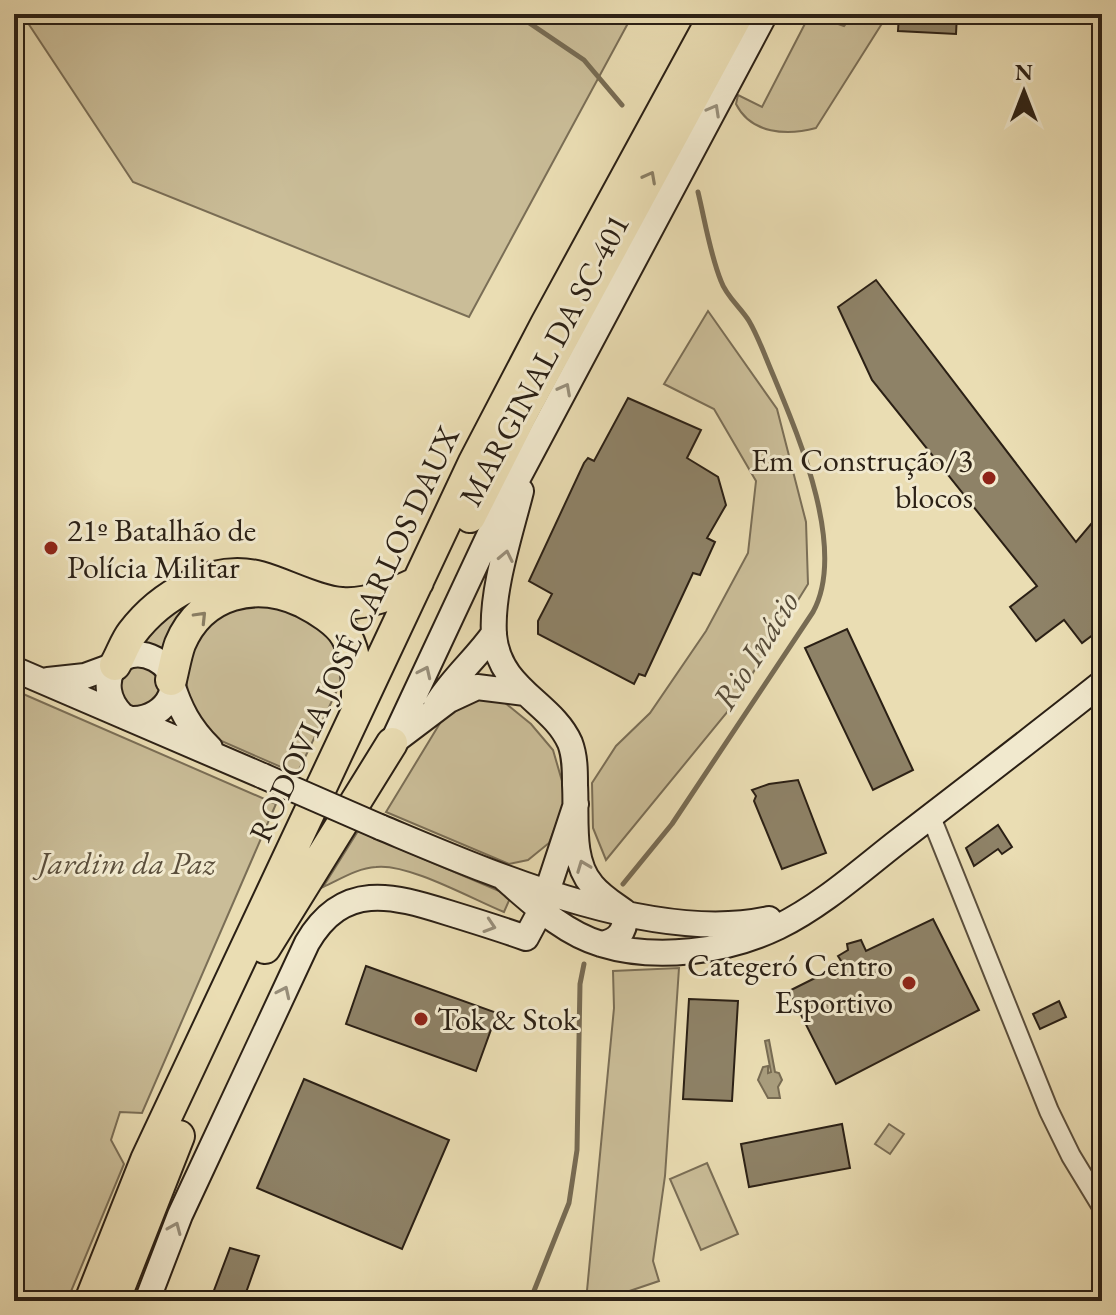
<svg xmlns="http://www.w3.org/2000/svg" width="1116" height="1315" viewBox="0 0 1116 1315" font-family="'EB Garamond',serif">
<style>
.green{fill:#cabd98;stroke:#7a6e56;stroke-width:2}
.water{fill:#a99d7d;stroke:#776b53;stroke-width:2}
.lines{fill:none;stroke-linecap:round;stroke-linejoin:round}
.stream{stroke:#776b53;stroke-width:5}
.building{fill:#8e8267;stroke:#2b2015;stroke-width:2}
.minor-casing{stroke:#5b4f3c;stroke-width:22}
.secondary-casing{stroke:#2b2015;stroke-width:28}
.trunk-casing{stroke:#2b2015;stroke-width:34}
.minor{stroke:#f1e9ce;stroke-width:18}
.secondary{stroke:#f1e9ce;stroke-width:24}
.trunk{stroke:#eaddb3;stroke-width:30}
.secondary-bridge-casing{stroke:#2b2015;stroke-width:28;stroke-linecap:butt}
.secondary-bridge{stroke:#f1e9ce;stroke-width:24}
.oneway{stroke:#988f7b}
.oneway2{stroke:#8a7e64}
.poi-dot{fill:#8f2418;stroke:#f1e9ce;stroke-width:3}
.labels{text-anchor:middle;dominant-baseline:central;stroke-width:6;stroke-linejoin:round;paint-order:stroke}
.street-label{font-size:32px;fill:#2b2015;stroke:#f1e9ce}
.poi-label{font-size:32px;fill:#2b2015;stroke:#f1e9ce;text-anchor:end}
.park-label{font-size:32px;font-style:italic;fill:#5b4f3c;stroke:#f1e9ce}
.water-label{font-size:34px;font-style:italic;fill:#574c39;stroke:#f1e9ce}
</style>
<rect width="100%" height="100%" fill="#eaddb3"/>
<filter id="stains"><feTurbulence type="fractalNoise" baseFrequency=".0025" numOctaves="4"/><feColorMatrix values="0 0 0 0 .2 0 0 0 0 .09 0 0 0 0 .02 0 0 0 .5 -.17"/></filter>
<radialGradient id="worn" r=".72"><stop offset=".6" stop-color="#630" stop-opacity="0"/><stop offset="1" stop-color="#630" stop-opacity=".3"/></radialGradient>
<path class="green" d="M22 14H633L469 317 133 182Z
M810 14 844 26 854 14H888L816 128C787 136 751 134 736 104L738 95 762 107Z
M708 311 777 409 806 522 808 584 733 705 606 860 593 828 592 783 616 746 650 713 706 631 748 553 756 481 714 409 664 384Z
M207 589 164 651 156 646 137 642 151 624Z
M251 599 313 617 344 656 342 680 297 774 210 736 190 709 184 661 210 616Z
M128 665 157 669 163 689 152 706 132 707 121 699 118 676Z
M14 690 276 804 142 1113 120 1112 111 1140 124 1164 67 1301H14Z
M477 697 499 698 531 724 553 750 562 781 565 801 549 843 528 860 509 864 386 812 448 710Z
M358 831 511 896 504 912C472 899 408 863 376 867 357 868 339 880 323 887Z
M679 968 665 1176 653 1261 659 1281 600 1301H586L614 1008 613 971Z
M889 1124 904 1134 890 1154 875 1144Z
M707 1163 738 1234 701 1250 670 1179Z"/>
<path class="water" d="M769 1040 775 1072 779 1073 782 1080 778 1087 780 1098H768L758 1080 763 1067 768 1066V1073L771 1072 765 1041Z"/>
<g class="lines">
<path class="stream" d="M516 14 584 60 622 105
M623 884 672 824 813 612C847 550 799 437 774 377 766 359 759 338 749 321 741 308 726 296 721 281 710 254 705 221 698 192
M530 1301 569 1203 577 1150 580 984 584 964"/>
</g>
<path class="building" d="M899 14H957L956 34 898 31Z
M876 280 1076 542 1102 511V628L1082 643 1064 620 1036 641 1010 607 1037 586 872 380 838 307Z
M628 398 701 430 687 458 718 477 726 505 707 538 715 542 700 575 693 573 645 676 639 674 634 684 538 634V621L552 594 529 581 584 463 588 458 594 461Z
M847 629 913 770 873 790 805 648Z
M798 780 826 853 782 869 754 801 756 796 752 790 769 784Z
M998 825 1012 847 1002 854 998 849 974 866 966 848Z
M933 919 979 1010 836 1084 789 991 843 964 838 956 848 950 847 944 861 940 866 951Z
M366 966 497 1013 476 1071 346 1024Z
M689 999 738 1001 732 1101 683 1099Z
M1059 1001 1066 1017 1040 1029 1033 1014Z
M304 1079 449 1140 402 1249 257 1188Z
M842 1124 850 1168 749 1187 741 1144Z
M230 1248 259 1256 243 1301H210Z"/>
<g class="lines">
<g class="minor-casing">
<path id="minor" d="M931 817 1049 1111 1071 1156 1102 1207"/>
</g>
<g class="secondary-casing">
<path id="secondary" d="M521 491C510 535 491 591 494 635 499 690 552 702 570 743 575 756 575 771 575 785 577 816 570 860 592 885 601 896 614 904 625 912 626 931 619 941 601 944
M14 669 263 776
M48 680 85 676 115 665
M171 681C180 709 189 727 210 748
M436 705C452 678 476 659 494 633
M122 715C91 684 119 640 155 659 190 678 168 720 132 719
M396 740 449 700 477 687 525 693
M392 743 502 508 765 14
M380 827C488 872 651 945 769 919
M506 880C535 905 564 933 601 944 656 961 726 952 778 927 821 906 859 872 896 843 965 790 1034 737 1102 683
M147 1301 180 1215 307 943C343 881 392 895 449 913 475 921 501 929 526 938L541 910 576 804"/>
</g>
<g class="trunk-casing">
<path id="trunk" d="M470 517 525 408 738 14
M115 665C121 655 125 642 132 633 160 596 213 564 260 577 285 584 318 602 342 603 368 605 395 593 418 582
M171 680C174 668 176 655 180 644 202 592 256 580 303 602 317 609 338 622 346 636 358 656 357 685 357 708
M265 948 392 743
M90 1301 146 1160 474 462 546 324 715 14
M114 1301 179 1136"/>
</g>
<use href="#minor" class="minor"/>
<use href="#secondary" class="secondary"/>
<use href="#trunk" class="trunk"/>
<g class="secondary-bridge-casing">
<path id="secondary-bridge" d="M263 776 380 827"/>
</g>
<use href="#secondary-bridge" class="secondary-bridge"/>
</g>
<defs><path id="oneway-chevron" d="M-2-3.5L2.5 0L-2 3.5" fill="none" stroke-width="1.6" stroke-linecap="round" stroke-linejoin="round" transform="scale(2)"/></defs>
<g class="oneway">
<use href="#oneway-chevron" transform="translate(714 110) rotate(-61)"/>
<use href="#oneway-chevron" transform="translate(565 389) rotate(-62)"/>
<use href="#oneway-chevron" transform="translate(506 556) rotate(-78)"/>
<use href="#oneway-chevron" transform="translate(425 672) rotate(-65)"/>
<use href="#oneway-chevron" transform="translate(583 866) rotate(-111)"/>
<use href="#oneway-chevron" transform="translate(490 926) rotate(18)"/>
<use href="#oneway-chevron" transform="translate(284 992) rotate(-65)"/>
<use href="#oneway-chevron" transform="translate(175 1228) rotate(-67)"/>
</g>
<g class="oneway2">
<use href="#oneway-chevron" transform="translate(650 177) rotate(-62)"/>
<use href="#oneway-chevron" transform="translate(201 617) rotate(-46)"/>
</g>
<g class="poi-dot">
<circle cx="989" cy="478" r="8"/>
<circle cx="51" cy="548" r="8"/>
<circle cx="909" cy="983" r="8"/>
<circle cx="421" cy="1019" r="8"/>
</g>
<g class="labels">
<g class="street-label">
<text transform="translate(544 360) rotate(-62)">MARGINAL DA SC-401</text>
<text transform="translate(354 634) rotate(-65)">RODOVIA JOSÉ CARLOS DAUX</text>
</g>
<g class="poi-label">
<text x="973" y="460">Em Construção/3<tspan x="973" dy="37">blocos</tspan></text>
<text x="67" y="530" text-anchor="start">21º Batalhão de<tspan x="67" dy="37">Polícia Militar</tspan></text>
<text x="893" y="965">Categeró Centro<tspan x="893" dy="37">Esportivo</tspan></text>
<text x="437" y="1019" text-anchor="start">Tok &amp; Stok</text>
</g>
<g class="park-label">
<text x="127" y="863">Jardim da Paz</text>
</g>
<g class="water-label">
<text transform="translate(755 650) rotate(-58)">Rio Inácio</text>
</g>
</g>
<rect width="1116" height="1315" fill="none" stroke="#eaddb3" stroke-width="48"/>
<rect x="16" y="16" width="1084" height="1283" fill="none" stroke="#2b2015" stroke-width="4"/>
<rect x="24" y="24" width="1068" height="1267" fill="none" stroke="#2b2015" stroke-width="2"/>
<g transform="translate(1024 92)" stroke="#f1e9ce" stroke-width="6" paint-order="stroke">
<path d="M0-6L14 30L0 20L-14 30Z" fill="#2b2015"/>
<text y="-12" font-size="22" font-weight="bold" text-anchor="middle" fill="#2b2015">N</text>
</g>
<rect width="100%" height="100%" filter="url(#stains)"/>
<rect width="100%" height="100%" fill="url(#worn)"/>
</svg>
